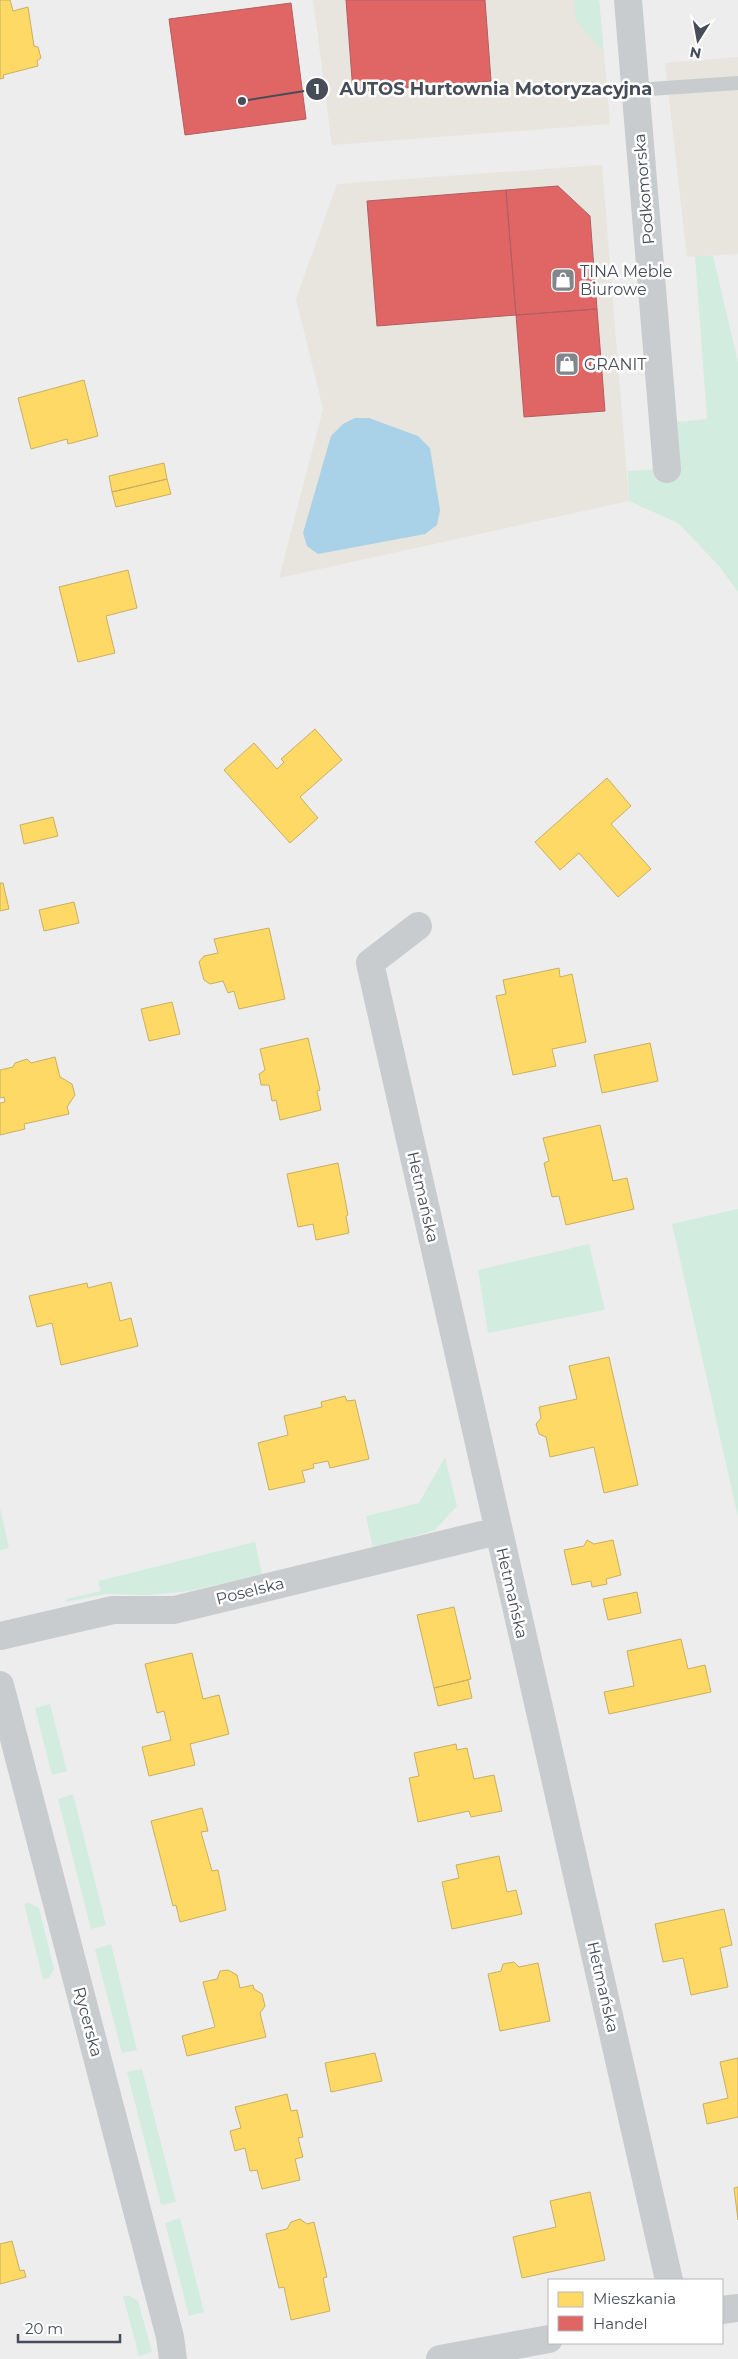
<svg xmlns="http://www.w3.org/2000/svg" width="738" height="2359" viewBox="0 0 738 2359" font-family="Montserrat,sans-serif">
<style>
.commercial{fill:#e7e5dd}
.green{fill:#d2ece0}
.water{fill:#a9d2e8}
.homes{fill:#ffd966;stroke:#c8af62}
.shops{fill:#e06666;stroke:#b25e62}
.lines{fill:none;stroke-linecap:round;stroke-linejoin:round}
.lane{stroke:#c9ccce;stroke-width:14}
.street{stroke:#c9ccce;stroke-width:28}
.labels{text-anchor:middle;dominant-baseline:central;stroke-width:5;stroke-linejoin:round;paint-order:stroke}
.street-label{font-size:16px;fill:#464d58;stroke:#fff}
.poi-label{font-size:16px;fill:#464d58;stroke:#fff;text-anchor:start}
.leader{fill:none;stroke:#464d58;stroke-width:2}
.callout-dot{fill:#464d58;stroke:#fff;stroke-width:2}
.mark-label{font-size:15px;text-anchor:middle;font-weight:bold;fill:#fff}
.callout-label{font-size:18px;text-anchor:middle;font-weight:bold;fill:#464d58;stroke:#fff;stroke-width:5;stroke-linejoin:round;paint-order:stroke}
</style>
<rect width="100%" height="100%" fill="#eeeded"/>
<path class="commercial" d="M313 0H599L610 124 332 145Z
M738 57V254L687 257 665 63Z
M602 165 629 501 279 578 323 409 296 299 337 184Z"/>
<path class="green" d="M574 0H599L604 52 576 20Z
M695 256H713L738 362V592L719 566 678 523 629 501 628 471 681 468 677 422 707 419Z
M738 1209V1517L672 1224Z
M589 1244 605 1310 488 1333 478 1270Z
M445 1457 457 1506 435 1530 373 1549 366 1516 419 1503Z
M0 1508 9 1548 0 1550Z
M255 1542 262 1574 189 1591 149 1595 106 1594 66 1602 67 1599 101 1591 98 1581Z
M50 1704 67 1771 52 1775 35 1708Z
M73 1794 106 1925 91 1929 58 1799Z
M29 1903 39 1908 54 1969 49 1978 43 1979 24 1904Z
M111 1944 137 2050 122 2053 95 1949Z
M142 2069 176 2202 161 2205 127 2072Z
M180 2218 204 2312 189 2316 165 2223Z
M123 2296H130L138 2301 152 2352 139 2356Z"/>
<path class="water" d="M355 418H369L418 436 430 448 440 510 437 525 425 534 318 554 307 546 303 533 331 436 343 424Z"/>
<path class="homes" d="M0 0H10L13 11 28 7 34 46 38 47 41 58 37 61 38 66 3 75 4 78 0 79Z
M84 380 98 436 68 444 67 439 31 449 18 398Z
M164 463 167 479 112 492 109 476Z
M167 479 171 494 116 507 112 492Z
M128 570 137 608 106 616 115 653 78 662 59 587Z
M315 729 342 760 300 797 318 818 290 843 224 770 254 743 277 769 284 762 281 759Z
M607 778 631 806 611 824 651 869 618 897 579 853 560 870 535 842Z
M53 817 58 836 24 844 20 825Z
M0 883H3L9 909 0 911Z
M74 902 79 923 44 931 39 910Z
M269 928 285 999 239 1009 234 991 228 993 223 981 210 984 204 980 199 962 204 956 218 953 214 939Z
M559 968 560 977 572 974 586 1042 552 1049 556 1066 513 1075 496 996 506 994 503 980Z
M172 1002 180 1034 149 1041 141 1009Z
M308 1038 320 1090 317 1091 321 1110 280 1120 276 1100 272 1101 269 1085H261L259 1074 265 1070 260 1049Z
M650 1043 658 1081 602 1093 594 1055Z
M55 1057 60 1077 72 1084 75 1095 67 1107 69 1114 24 1124 25 1129 0 1135V1103L5 1102 4 1097 0 1098V1070L13 1067 15 1063 27 1059 31 1063Z
M600 1125 613 1181 627 1178 634 1209 566 1225 559 1196 552 1197 544 1163 549 1161 543 1138Z
M338 1163 348 1215 346 1216 349 1233 316 1240 313 1224 298 1227 287 1174Z
M111 1282 120 1321 131 1318 138 1346 61 1365 52 1323 37 1327 29 1296 87 1283 88 1288Z
M609 1357 638 1485 604 1493 594 1447 550 1457 546 1437 539 1434 536 1424 541 1418 539 1407 577 1399 569 1366Z
M345 1396 347 1401 355 1400 369 1459 330 1468 328 1461 313 1464 314 1468 302 1471 305 1482 269 1490 258 1443 288 1435 284 1416 322 1407 321 1402Z
M587 1540 594 1544 613 1540 621 1575 606 1579 607 1584 592 1587 591 1581 572 1585 564 1550 584 1546Z
M637 1592 641 1613 608 1620 603 1599Z
M454 1607 471 1679 434 1688 417 1615Z
M681 1639 688 1669 705 1665 711 1692 609 1714 604 1692 634 1686 627 1651Z
M192 1653 203 1699 219 1695 229 1734 190 1744 195 1765 149 1776 142 1747 171 1740 164 1711 157 1713 145 1664Z
M468 1680 472 1698 438 1706 434 1688Z
M456 1744 457 1750 467 1748 474 1779 494 1775 502 1811 471 1817 469 1811 418 1822 409 1778 419 1776 414 1753Z
M202 1808 208 1831 201 1832 212 1871 218 1870 226 1910 180 1922 176 1905 173 1906 151 1821Z
M499 1856 507 1892 516 1890 522 1914 452 1929 442 1882 459 1878 456 1865Z
M724 1909 732 1945 720 1948 728 1987 691 1995 683 1958 663 1962 655 1924Z
M514 1962 519 1967 538 1963 550 2021 500 2031 488 1974 501 1971 503 1964Z
M228 1970 237 1975 240 1988 253 1985 254 1989 262 1994 265 2006 260 2013 266 2037 187 2056 182 2036 215 2027 203 1982 217 1979 220 1971Z
M375 2053 382 2081 331 2092 325 2063Z
M738 2058V2117L707 2124 703 2104 728 2098 720 2062Z
M287 2094 291 2111 297 2110 303 2137 298 2138 303 2157 295 2159 300 2180 262 2189 257 2170 250 2171 245 2148 235 2151 230 2131 241 2128 235 2107Z
M738 2187V2220L734 2188Z
M590 2192 605 2260 522 2278 513 2237 556 2227 550 2201Z
M300 2219 307 2224 314 2222 327 2277 323 2278 330 2311 291 2320 284 2287 279 2288 266 2234 287 2229 291 2222Z
M12 2241 20 2271 24 2270 26 2277 0 2284V2244Z"/>
<path class="shops" d="M346 0H485L491 81 353 92Z
M291 3 306 119 185 135 169 19Z
M558 186 590 216 597 309 516 315 506 190Z
M506 190 516 315 377 326 367 201Z
M597 309 605 411 524 417 516 315Z"/>
<g class="lines">
<path class="lane" d="M636 90 738 83"/>
<path class="street" d="M628 0 667 469
M418 926 370 963 669 2280
M0 1636 113 1610H174L498 1531
M0 1685 170 2337 173 2359
M722 2310 738 2308
M440 2359 549 2339"/>
</g>
<defs>
<g id="shop-square" transform="scale(1.25)"><rect x="-9" y="-9" width="18" height="18" rx="4" fill="#81858c" stroke="#fff"/><path d="M-5-2.5h2.3a2.7 3.5 0 0 1 5.4 0H5L5.5 6h-11ZM-1.5-2.5h3a1.5 2.3 0 0 0-3 0Z" fill="#fff"/></g>
</defs>
<g fill-rule="evenodd">
<use href="#shop-square" x="563" y="280"/>
<use href="#shop-square" x="567" y="364"/>
</g>
<g class="labels">
<g class="street-label">
<text transform="translate(644 189) rotate(-95)">Podkomorska</text>
<text transform="translate(423 1197) rotate(77)">Hetmańska</text>
<text transform="translate(250 1591) rotate(-14)">Poselska</text>
<text transform="translate(512 1593) rotate(77)">Hetmańska</text>
<text transform="translate(603 1987) rotate(77)">Hetmańska</text>
<text transform="translate(88 2022) rotate(75)">Rycerska</text>
</g>
<g class="poi-label">
<text x="580" y="271">TINA Meble<tspan x="580" dy="18">Biurowe</tspan></text>
<text x="584" y="364">GRANIT</text>
</g>
</g>
<path class="leader" d="M242 101L317 89"/>
<g class="callout-dot">
<circle cx="242" cy="101" r="5"/>
<circle cx="317" cy="89" r="12"/>
</g>
<g class="mark-label">
<text x="317" y="94">1</text>
</g>
<g class="callout-label">
<text x="496" y="95">AUTOS Hurtownia Motoryzacyjna</text>
</g>
<rect x="548" y="2279" width="175" height="65" fill="#ffffff" stroke="#b5b8bc"/>
<rect x="558" y="2292" width="25" height="15" fill="#ffd966" stroke="#b5b8bc"/>
<text x="593" y="2304" font-size="15" fill="#464d58">Mieszkania</text>
<rect x="558" y="2316" width="25" height="15" fill="#e06666" stroke="#b5b8bc"/>
<text x="593" y="2329" font-size="15" fill="#464d58">Handel</text>
<g transform="translate(698 40) rotate(191)" stroke="#ffffff" stroke-width="4" paint-order="stroke">
<path d="M0-4L9 19L0 12L-9 19Z" fill="#464d58"/>
<text y="-8" font-size="14" font-weight="bold" text-anchor="middle" fill="#464d58">N</text>
</g>
<path d="M18 2334v8h102v-8" fill="none" stroke="#464d58" stroke-width="2.5"/>
<text x="25" y="2334" font-size="15" fill="#464d58" stroke="#ffffff" stroke-width="4" paint-order="stroke">20 m</text>
</svg>
